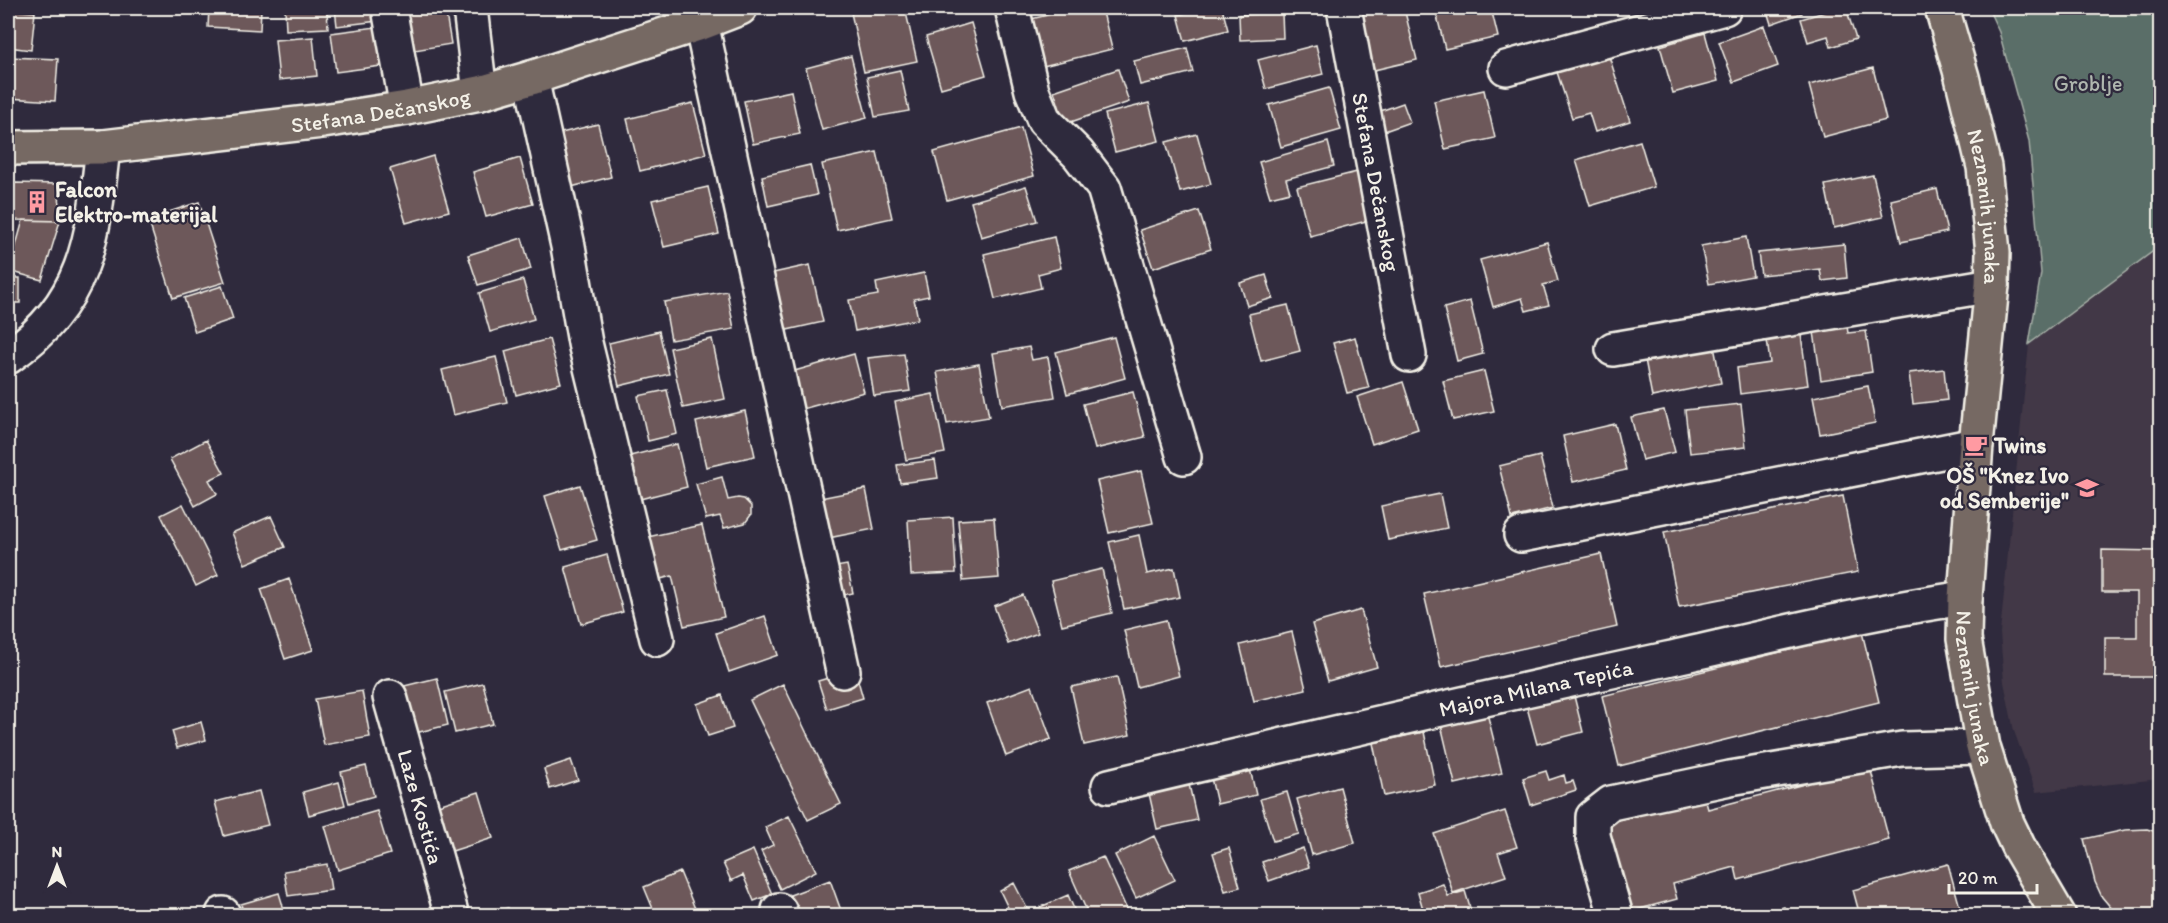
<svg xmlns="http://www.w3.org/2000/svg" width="2168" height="923" viewBox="0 0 2168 923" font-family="Itim,sans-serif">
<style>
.built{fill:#423846}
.green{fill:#5a6e67;stroke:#a7b0a8;stroke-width:1.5}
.building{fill:#6d595a;stroke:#f4f1e8;stroke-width:1.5}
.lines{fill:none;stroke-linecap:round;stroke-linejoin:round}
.minor-casing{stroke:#f4f1e8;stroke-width:38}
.major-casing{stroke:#f4f1e8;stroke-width:38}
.minor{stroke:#2f2a3d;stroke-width:33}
.major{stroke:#766964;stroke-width:33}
.labels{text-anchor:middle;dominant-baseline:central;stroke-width:4.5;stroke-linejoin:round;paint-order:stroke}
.park-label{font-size:22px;fill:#afb6ae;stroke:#2f2a3d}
.street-label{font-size:22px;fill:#f4f1e8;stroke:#2f2a3d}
.poi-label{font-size:22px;font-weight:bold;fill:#f4f1e8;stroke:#2f2a3d;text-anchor:start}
</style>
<rect width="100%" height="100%" fill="#2f2a3d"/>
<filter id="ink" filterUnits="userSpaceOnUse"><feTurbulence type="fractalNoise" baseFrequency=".0167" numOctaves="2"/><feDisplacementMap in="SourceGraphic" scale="12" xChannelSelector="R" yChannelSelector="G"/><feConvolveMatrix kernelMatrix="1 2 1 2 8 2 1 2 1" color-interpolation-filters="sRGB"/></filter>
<g filter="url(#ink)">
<path class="built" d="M2160 246V779L2036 792 2014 731 2004 682 2000 633 2029 344Z"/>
<path class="green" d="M1988 8H2160V246L2029 344 2041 273 2029 141 1999 32Z"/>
<path class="building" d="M8 8H20V11L35 12 31 50 8 47Z
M209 8H261L260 30 208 27Z
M285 8H327L328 28 286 30Z
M335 8H377L378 21 337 26Z
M418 8H445L451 44 403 52 396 11Z
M850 8H905L917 61 864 72Z
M1076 8H1102L1112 49 1039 67 1027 20Z
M1207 8H1222L1228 30 1185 41 1178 15Z
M1307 8H1334L1307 11Z
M1380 8H1404L1417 60 1374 70 1359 12Z
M1435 8H1491L1498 37 1445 49Z
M1766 8H1800L1802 13 1771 24Z
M1838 8H1846L1856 39 1831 47 1828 36 1808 42 1801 19Z
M1282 13 1283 38 1240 40 1239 15Z
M971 23 986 75 941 88 926 37Z
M1764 26 1778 66 1734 82 1719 42Z
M376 27 381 66 336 72 331 33Z
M1705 33 1718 81 1673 93 1660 46Z
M313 37 317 76 279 80 275 40Z
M1316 45 1323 74 1266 89 1258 60Z
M1187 48 1193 72 1140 85 1134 61Z
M1607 50 1630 121 1595 132 1589 113 1572 118 1555 66Z
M851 56 867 118 822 130 806 68Z
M8 57 58 59 55 101 8 98Z
M1873 68 1886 120 1823 137 1809 85Z
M1118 69 1129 102 1065 124 1054 91Z
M900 70 909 111 875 117 867 77Z
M1329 88 1341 130 1281 147 1269 105Z
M1484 90 1495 138 1445 149 1434 101Z
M791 91 800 134 753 144 744 101Z
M693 103 706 154 640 171 627 119Z
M1149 103 1159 141 1115 152 1105 114Z
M1403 103 1410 122 1379 133 1372 114Z
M598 124 611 177 571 187 557 134Z
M1021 128 1034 176 947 200 934 152Z
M1197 134 1211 184 1180 192 1166 142Z
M1640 141 1654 187 1590 206 1576 160Z
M1328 142 1334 166 1286 179 1290 192 1270 197 1259 162Z
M877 152 892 218 837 230 822 164Z
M433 156 449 211 406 223 390 169Z
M520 158 533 204 486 217 473 172Z
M810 165 817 195 768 206 762 176Z
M1357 172 1370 220 1310 236 1297 187Z
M1873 175 1883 217 1834 228 1825 185Z
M14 183 59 184 60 221 13 220Z
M1026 186 1037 221 981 237 971 202Z
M708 187 719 234 664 247 652 200Z
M1937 189 1947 232 1901 242 1891 200Z
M199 202 225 282 173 298 148 219Z
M1199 211 1211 249 1153 268 1140 230Z
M23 220 60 221 42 280 9 271Z
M1054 237 1061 268 1038 274 1041 288 995 299 984 254Z
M1746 237 1753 276 1709 284 1701 246Z
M522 238 531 269 478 285 468 255Z
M1547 242 1558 281 1543 285 1549 305 1526 311 1522 298 1493 307 1480 260Z
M1844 244 1847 278 1822 281 1820 269 1761 275 1758 253Z
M810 265 823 322 778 332 764 275Z
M924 273 929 296 914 299 918 319 855 331 849 300 878 295 876 283Z
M1266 275 1273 298 1247 306 1240 283Z
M8 278H20V303H8Z
M523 280 534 319 490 332 479 293Z
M222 286 233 319 195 332 184 298Z
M727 291 734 329 671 340 664 302Z
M1470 301 1483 354 1457 361 1444 308Z
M1288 305 1300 351 1261 361 1249 314Z
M1845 313 1848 333 1866 331 1872 372 1821 380 1812 318Z
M659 331 669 374 619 386 609 343Z
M1801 335 1808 385 1740 394 1737 368 1770 363 1767 340Z
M1114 337 1125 378 1067 394 1056 352Z
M1355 337 1369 388 1347 393 1333 343Z
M549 339 561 383 516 395 505 351Z
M712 339 725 399 683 408 670 348Z
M1713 341 1721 383 1652 397 1644 354Z
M1029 347 1032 360 1048 357 1055 397 1002 406 993 353Z
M854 354 864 392 795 411 784 374Z
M904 354 910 391 874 396 868 358Z
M496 357 507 402 453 415 442 370Z
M979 364 989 417 947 424 937 372Z
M1944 369 1947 400 1913 404 1909 373Z
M1484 371 1494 411 1453 420 1443 381Z
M1403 382 1418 429 1372 444 1357 397Z
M1868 386 1875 423 1820 434 1813 397Z
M667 390 677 434 648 441 638 396Z
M1133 392 1145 437 1095 449 1083 404Z
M933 394 945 453 906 460 895 402Z
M1741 404 1746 447 1690 453 1685 410Z
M1664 410 1675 452 1642 460 1631 417Z
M745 411 755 456 706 467 696 422Z
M1615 424 1626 470 1573 482 1563 436Z
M206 440 224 473 209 480 217 494 195 506 170 459Z
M677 444 687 487 640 499 630 456Z
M1540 456 1553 508 1512 518 1499 466Z
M935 460 938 478 900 483 897 465Z
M1141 471 1153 523 1109 533 1097 481Z
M722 477 728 500 738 498 744 499 751 506V515L745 523 724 528 720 516 706 519 696 484Z
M580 485 597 540 562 550 545 496Z
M866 489 874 529 823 539 815 499Z
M1440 494 1447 528 1388 540 1381 506Z
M1843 496 1858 572 1679 607 1664 532Z
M183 504 218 575 196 586 161 515Z
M271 516 285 547 245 564 232 533Z
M953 517 956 573 911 575 908 520Z
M994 518 999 578 963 581 958 520Z
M702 525 724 617 684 626 672 576 653 581 643 538Z
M1139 535 1147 574 1174 568 1180 597 1124 609 1109 542Z
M2102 550 2160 551V677H2105V637H2137V592H2102Z
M1601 554 1617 627 1441 667 1424 594Z
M607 555 623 612 581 624 565 567Z
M847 565 853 593 829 598 824 569Z
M1102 569 1112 613 1062 625 1051 581Z
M289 579 313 650 285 659 261 589Z
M1023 595 1038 633 1008 644 994 606Z
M1361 610 1377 667 1328 681 1312 624Z
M765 616 778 655 729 672 716 633Z
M1166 620 1179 676 1137 687 1124 630Z
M1292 632 1306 689 1254 701 1240 645Z
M1862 632 1879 702 1619 766 1602 696Z
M855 670 863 698 827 709 818 681Z
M1117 677 1130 735 1084 745 1071 687Z
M437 678 448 725 411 734 400 687Z
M483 683 493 724 455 733 445 692Z
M783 684 841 804 808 820 750 700Z
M1032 686 1051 739 1006 756 987 703Z
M1572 688 1583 732 1537 744 1525 700Z
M362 691 370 737 324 745 315 699Z
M722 695 733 728 708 736 697 704Z
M1487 713 1502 773 1455 784 1441 725Z
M201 722 206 740 177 748 172 731Z
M1424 732 1435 785 1384 796 1373 743Z
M571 760 578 780 550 789 544 769Z
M1248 760 1256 795 1217 804 1209 769Z
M366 766 374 796 349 803 341 772Z
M1870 767 1889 840 1738 880 1735 867 1673 884 1677 899 1625 913 1600 818 1703 791 1708 809Z
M1546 771 1549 780 1564 775 1566 783 1573 781 1576 790 1531 805 1523 778Z
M1188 780 1197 820 1157 829 1148 789Z
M339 782 345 805 309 815 303 792Z
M1340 787 1355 843 1312 855 1297 799Z
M259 791 268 825 224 836 215 802Z
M479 792 493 838 449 852 435 806Z
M1287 792 1299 834 1273 841 1260 799Z
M377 811 390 854 338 870 325 826Z
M1505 811 1517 847 1498 853 1506 876 1453 893 1434 834Z
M789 816 816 871 780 889 761 851 773 845 765 827Z
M2147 829 2160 833V916H2118L2102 897 2095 882 2084 839 2125 830Z
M1154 836 1175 880 1136 898 1115 855Z
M1229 848 1240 887 1225 891 1213 853Z
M1303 848 1309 867 1269 881 1262 862Z
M753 850 772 894 754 901 743 875 731 881 723 863Z
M1103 857 1128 912 1120 916H1089L1069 871Z
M327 864 331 890 288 896 284 871Z
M1948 864 1961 911 1946 916H1860L1853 890Z
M680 872 698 916H656L644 887Z
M830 880 843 916H797L790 895Z
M1014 883 1031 916H1012L1000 891Z
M1443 884 1448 896 1465 891 1471 911 1458 916H1425L1418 892Z
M279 893 286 916H244L241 904Z
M1068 895 1077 916H1039L1036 909Z
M1183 907 1188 916H1165Z
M1784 907 1787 916H1757Z
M508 908 510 916H474Z"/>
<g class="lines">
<g class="minor-casing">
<g id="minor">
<path d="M389 8 407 108"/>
<path d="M470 8 480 93"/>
<path d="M1012 8 1032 91 1044 120 1078 154 1104 188 1184 457"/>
<path id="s1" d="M1344 8 1409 355"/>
<path d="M701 23 843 671"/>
<path d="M1506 68 1724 8"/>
<path d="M531 78 568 246 585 343 657 639"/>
<path d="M1613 349 1992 285"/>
<path d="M8 357C88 302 93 237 103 147"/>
<path d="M1521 535 1976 445"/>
<path id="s2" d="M390 697 452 916"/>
<path id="s3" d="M1109 786C1295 742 1480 699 1667 659 1766 637 1865 612 1965 598"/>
<path d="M779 910 782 916"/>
<path d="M223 914V916"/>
<path d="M1616 916 1593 836V817L1611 803 1730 778 1902 749 1983 747"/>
</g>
</g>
<g class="major-casing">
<g id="major">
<path id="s4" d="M1942 8 1962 77 1984 167 1993 252 1992 285 1976 445 1965 598 1964 639 1983 747 2007 823 2018 846 2059 916"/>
<path id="s5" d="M8 148 103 147 323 121 407 108 480 93 531 78 701 23 740 8"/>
</g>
</g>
<use href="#minor" class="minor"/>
<use href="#major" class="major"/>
</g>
</g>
<defs>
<g id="building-bare" transform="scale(1.8)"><path d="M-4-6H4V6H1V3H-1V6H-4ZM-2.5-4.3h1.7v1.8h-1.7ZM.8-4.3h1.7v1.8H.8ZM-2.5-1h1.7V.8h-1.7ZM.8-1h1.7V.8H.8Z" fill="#ff9aa2" stroke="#2f2a3d" stroke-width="2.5" paint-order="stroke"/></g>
<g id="cafe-bare" transform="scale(1.8)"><path d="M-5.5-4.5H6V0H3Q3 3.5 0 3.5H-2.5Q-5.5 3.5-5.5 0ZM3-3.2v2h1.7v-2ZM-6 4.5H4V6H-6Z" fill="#ff9aa2" stroke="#2f2a3d" stroke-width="2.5" paint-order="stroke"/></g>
<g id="school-bare" transform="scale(1.8)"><path d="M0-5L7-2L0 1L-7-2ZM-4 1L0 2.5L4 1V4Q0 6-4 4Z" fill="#ff9aa2" stroke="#2f2a3d" stroke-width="2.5" paint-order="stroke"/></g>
</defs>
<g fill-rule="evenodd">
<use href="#building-bare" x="37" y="202"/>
<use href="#cafe-bare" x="1976" y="445"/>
<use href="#school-bare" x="2087" y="488"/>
</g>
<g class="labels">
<g class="park-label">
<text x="2088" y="83">Groblje</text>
</g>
<g class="street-label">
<text stroke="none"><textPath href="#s5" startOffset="375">Stefana Dečanskog</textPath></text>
<text stroke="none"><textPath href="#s1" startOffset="177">Stefana Dečanskog</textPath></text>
<text stroke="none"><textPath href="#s4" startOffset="204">Neznanih junaka</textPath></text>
<text stroke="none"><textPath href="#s3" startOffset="438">Majora Milana Tepića</textPath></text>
<text stroke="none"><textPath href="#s4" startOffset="688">Neznanih junaka</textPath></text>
<text stroke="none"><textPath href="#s2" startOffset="114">Laze Kostića</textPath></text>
</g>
<g class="poi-label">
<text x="55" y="189">Falcon<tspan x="55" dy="25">Elektro-materijal</tspan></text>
<text x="1994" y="445">Twins</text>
<text x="2069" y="475" text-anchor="end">OŠ "Knez Ivo<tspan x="2069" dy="25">od Semberije"</tspan></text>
</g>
</g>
<rect width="2168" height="923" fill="none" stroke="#2f2a3d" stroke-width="30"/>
<rect x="15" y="15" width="2138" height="893" fill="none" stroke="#f4f1e8" stroke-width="2" filter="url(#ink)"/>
<g transform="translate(57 866)" stroke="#2f2a3d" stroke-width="4.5" paint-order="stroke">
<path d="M0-4.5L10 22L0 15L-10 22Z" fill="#f4f1e8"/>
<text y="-9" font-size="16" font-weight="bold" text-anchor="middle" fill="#f4f1e8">N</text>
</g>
<path d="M1949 884v9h88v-9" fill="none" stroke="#f4f1e8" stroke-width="3"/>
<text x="1958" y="884" font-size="18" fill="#f4f1e8" stroke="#2f2a3d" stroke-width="4.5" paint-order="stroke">20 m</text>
</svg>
